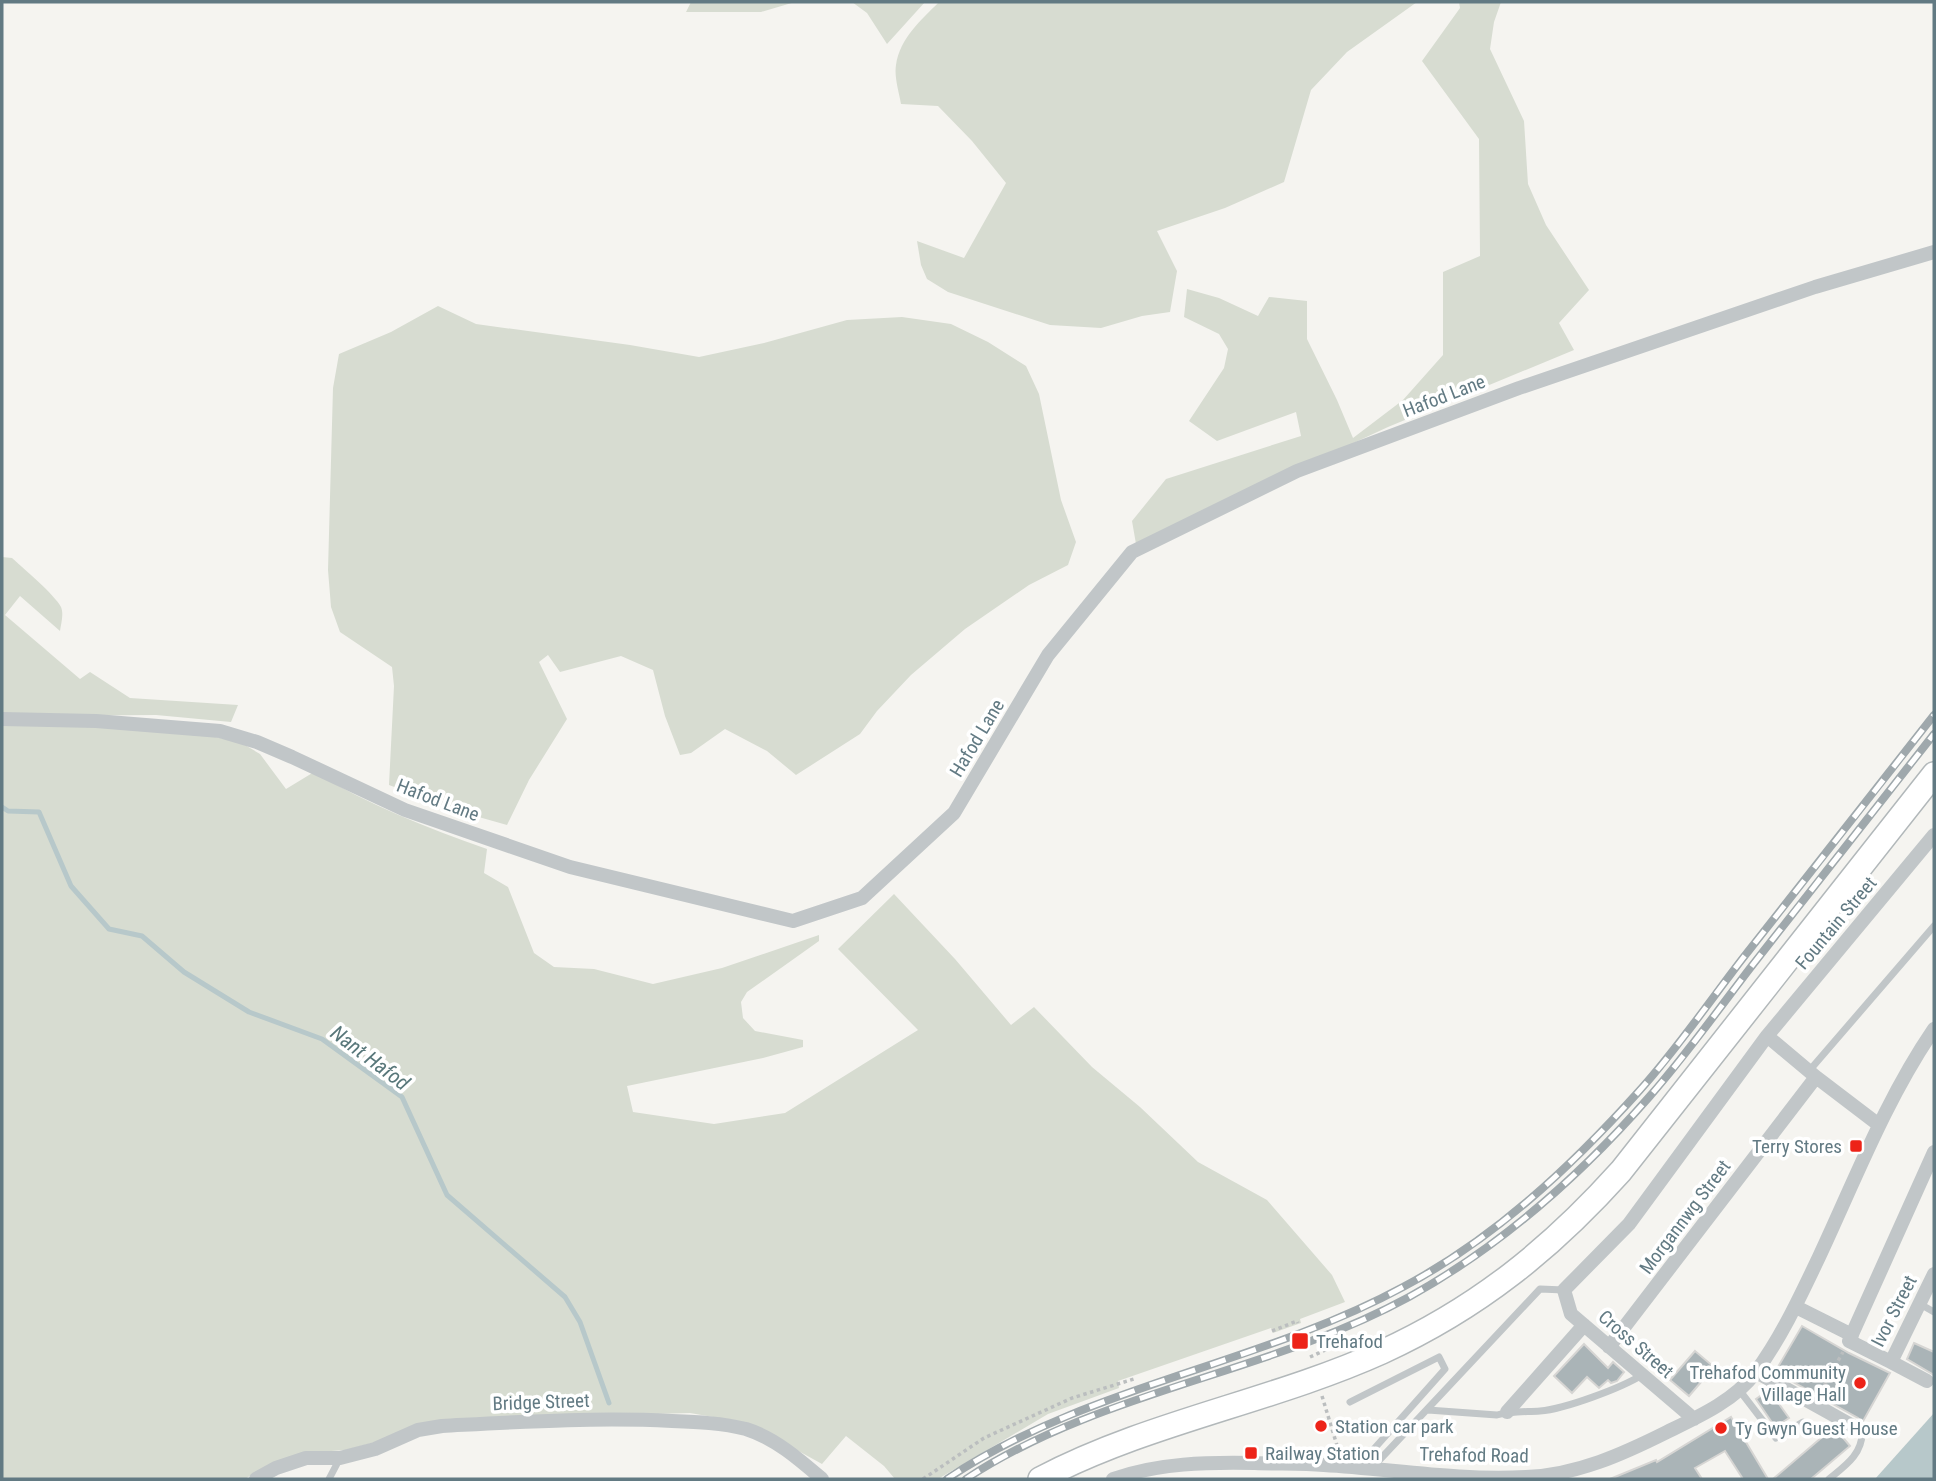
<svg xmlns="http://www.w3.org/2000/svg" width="1936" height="1481" viewBox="0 0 1936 1481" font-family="'Roboto Condensed',sans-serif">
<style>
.green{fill:#d7dcd1}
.water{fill:#b7c8ca}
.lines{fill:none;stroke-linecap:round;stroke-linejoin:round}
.stream{stroke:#b7c8ca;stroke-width:5}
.building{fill:#aab4b7;stroke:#d6d5d3;stroke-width:2}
.primary-casing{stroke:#b2b8ba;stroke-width:26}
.path{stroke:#bbbebf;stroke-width:3.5;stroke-dasharray:3.5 3.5;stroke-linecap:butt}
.lane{stroke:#c1c6c8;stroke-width:7}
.street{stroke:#c1c6c8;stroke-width:14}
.primary{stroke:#fff;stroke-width:23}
.rail-casing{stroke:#9fa8ac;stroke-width:8}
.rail{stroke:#fff;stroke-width:5;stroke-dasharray:16;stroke-linecap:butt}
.poi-dot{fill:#ed2318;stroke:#fff;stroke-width:2.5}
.labels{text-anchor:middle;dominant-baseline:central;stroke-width:7;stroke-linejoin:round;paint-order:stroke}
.street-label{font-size:19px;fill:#627a83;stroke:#fff}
.poi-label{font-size:19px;fill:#627a83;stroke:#fff;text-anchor:start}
.water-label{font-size:21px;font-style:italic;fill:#58777a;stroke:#fff}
</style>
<rect width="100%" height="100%" fill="#f5f4f0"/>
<path class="green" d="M691 2H795L761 12H686Z
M852 2H925L887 44 867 13Z
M939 2H1417L1347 52 1311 90 1284 182 1225 208 1157 231 1177 271 1170 312 1142 316 1101 328 1050 325 948 292 927 279 921 265 917 241 964 258 1006 183 972 141 938 106 901 104C899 92 894 77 896 65 900 38 921 20 939 2Z
M1459 2H1501L1494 22 1490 49 1524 121 1528 184 1546 225 1589 290 1559 323 1574 350 1388 427 1136 544 1132 521 1166 479 1301 436 1296 412 1217 441 1189 421 1224 368 1228 349 1219 334 1184 317 1187 289 1219 298 1258 316 1269 297 1307 301V339L1337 400 1353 438 1403 400 1443 355V272L1480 256 1479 139 1422 61 1460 8Z
M438 306 476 324 630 345 699 357 764 343 847 320 902 317 951 324 988 342 1026 366 1039 394 1061 500 1076 542 1068 565 1029 585 965 629 911 675 877 711 860 734 796 775 767 751 725 729 691 753 680 755 665 716 653 670 621 656 560 672 548 655 539 662 567 719 529 780 507 825 461 812 389 785 394 686 392 667 340 632 331 607 328 570 333 388 339 354 391 332Z
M2 557 12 558C23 568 55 595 61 607 64 614 61 624 60 631L20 596 5 615 80 679 90 672 130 698 238 705 231 722 156 715 2 716Z
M2 723 186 731 240 742 260 754 286 789 314 772C369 805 427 828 487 849L484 873 508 887 534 953 554 967 594 969 653 984 722 968 819 935V941L747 992 741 1002 743 1018 755 1031 803 1040V1047L763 1058 627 1086 633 1112 714 1124 785 1113 918 1030 838 949 894 894 955 959 1011 1025 1034 1007 1092 1067 1140 1107 1198 1162 1267 1200 1332 1275 1345 1302 1300 1319 1301 1323 1273 1333 1271 1328 1118 1381 1119 1388 1048 1414 938 1479H895L884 1466 846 1436 822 1464 748 1423 690 1413 544 1417 372 1443 346 1450 302 1453 256 1472 245 1479H2Z"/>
<path class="water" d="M1934 1413V1477L1932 1479H1875Z"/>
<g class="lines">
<path class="stream" d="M2 807 8 811 39 812 71 886 109 929 142 936 184 972 249 1012 322 1039 402 1097 447 1195 565 1297 580 1322 609 1403"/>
</g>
<path class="building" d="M1802 1326 1849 1353 1890 1373 1862 1423 1858 1418 1775 1372Z
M1914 1343 1934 1352V1375L1907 1359Z
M1584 1344 1608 1368 1613 1362 1624 1372 1617 1381 1611 1383 1608 1380 1599 1388 1587 1377 1572 1393 1554 1376Z
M1695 1351 1714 1367 1689 1396 1670 1380Z
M1769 1390 1789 1418 1775 1427 1756 1399Z
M1731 1417 1768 1479H1743L1725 1451 1695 1468 1702 1479H1610L1656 1460 1657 1462Z
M1834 1427 1850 1446 1811 1479H1773Z"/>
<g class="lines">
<g class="primary-casing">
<path id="primary" d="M1040 1479C1148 1422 1271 1402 1382 1352 1478 1308 1551 1249 1621 1171L1934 774"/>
</g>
<path class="path" d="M1272 1331 1297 1321 1298 1323
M1310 1357 1334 1346
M1821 1391 1843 1352
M1322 1396 1339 1452
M923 1479 984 1438 1072 1398 1134 1379"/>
<path class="lane" d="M1809 1071 1934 926
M1920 1304 1934 1312
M1740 1391 1776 1438 1803 1422 1818 1431
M1350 1402 1439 1357 1445 1369 1357 1468
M1428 1410 1497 1415C1511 1411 1525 1412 1540 1411 1565 1409 1621 1388 1642 1375
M1371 1469 1540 1289 1564 1290
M329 1479 340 1458
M1829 1479C1845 1466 1863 1454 1862 1431L1853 1426"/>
<path class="street" d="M2 719 96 721 220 731 257 742 292 757 405 810 570 867 793 921 862 898 954 813 1048 655 1132 552 1297 471 1519 388 1815 287 1934 252
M1767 1036 1816 1077 1879 1125
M1934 1152 1849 1341 1891 1362 1934 1274
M1796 1307 1852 1335
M1609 1347 1816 1077
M1891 1362 1927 1381
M1756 1372 1853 1426
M1507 1412 1584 1325
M1694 1419 1571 1314 1564 1290 1629 1224 1767 1036 1934 835
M256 1479 276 1468 306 1458H340L375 1449 418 1430 442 1426C518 1422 595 1417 672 1421 697 1422 722 1423 746 1429 775 1438 800 1460 822 1479
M1113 1479C1158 1463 1208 1462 1255 1463 1278 1464 1301 1463 1324 1465 1392 1469 1459 1481 1526 1477 1577 1475 1623 1454 1667 1432 1698 1417 1734 1401 1755 1373 1781 1338 1800 1297 1819 1257 1855 1180 1886 1099 1934 1029"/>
<use href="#primary" class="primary"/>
<g class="rail-casing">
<path id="rail" d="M947 1479C1087 1385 1257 1366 1403 1287 1494 1239 1571 1167 1640 1090 1677 1049 1709 1002 1743 958 1807 877 1871 796 1934 715
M966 1479C1101 1390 1268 1374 1409 1297 1501 1246 1581 1175 1650 1096 1686 1055 1718 1010 1751 967 1812 889 1873 812 1934 734"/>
</g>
<use href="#rail" class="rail"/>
</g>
<g class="poi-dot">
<rect x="1849" y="1139" width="14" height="14" rx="3.5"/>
<rect x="1291" y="1332" width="18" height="18" rx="3.5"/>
<circle cx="1860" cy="1383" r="7"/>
<circle cx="1321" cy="1426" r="7"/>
<circle cx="1721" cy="1428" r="7"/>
<rect x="1244" y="1446" width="14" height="14" rx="3.5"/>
</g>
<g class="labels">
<g class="street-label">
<text transform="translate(1444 396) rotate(-21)">Hafod Lane</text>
<text transform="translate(977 738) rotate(-59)">Hafod Lane</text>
<text transform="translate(438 800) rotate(21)">Hafod Lane</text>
<text transform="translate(1836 923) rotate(-50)">Fountain Street</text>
<text transform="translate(1685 1217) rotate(-53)">Morgannwg Street</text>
<text transform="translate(1894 1311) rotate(-63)">Ivor Street</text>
<text transform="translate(1636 1344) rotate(41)">Cross Street</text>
<text transform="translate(541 1402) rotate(-2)">Bridge Street</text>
<text transform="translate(1474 1455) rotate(1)">Trehafod Road</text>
</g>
<g class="poi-label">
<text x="1842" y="1146" text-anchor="end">Terry Stores</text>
<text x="1316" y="1341">Trehafod</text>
<text x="1846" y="1372" text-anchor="end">Trehafod Community<tspan x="1846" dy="22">Village Hall</tspan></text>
<text x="1335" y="1426">Station car park</text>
<text x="1735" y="1428">Ty Gwyn Guest House</text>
<text x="1265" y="1453">Railway Station</text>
</g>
<g class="water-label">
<text transform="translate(370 1058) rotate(37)">Nant Hafod</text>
</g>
</g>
<rect width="1936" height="1481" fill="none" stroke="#627a83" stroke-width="7"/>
</svg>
